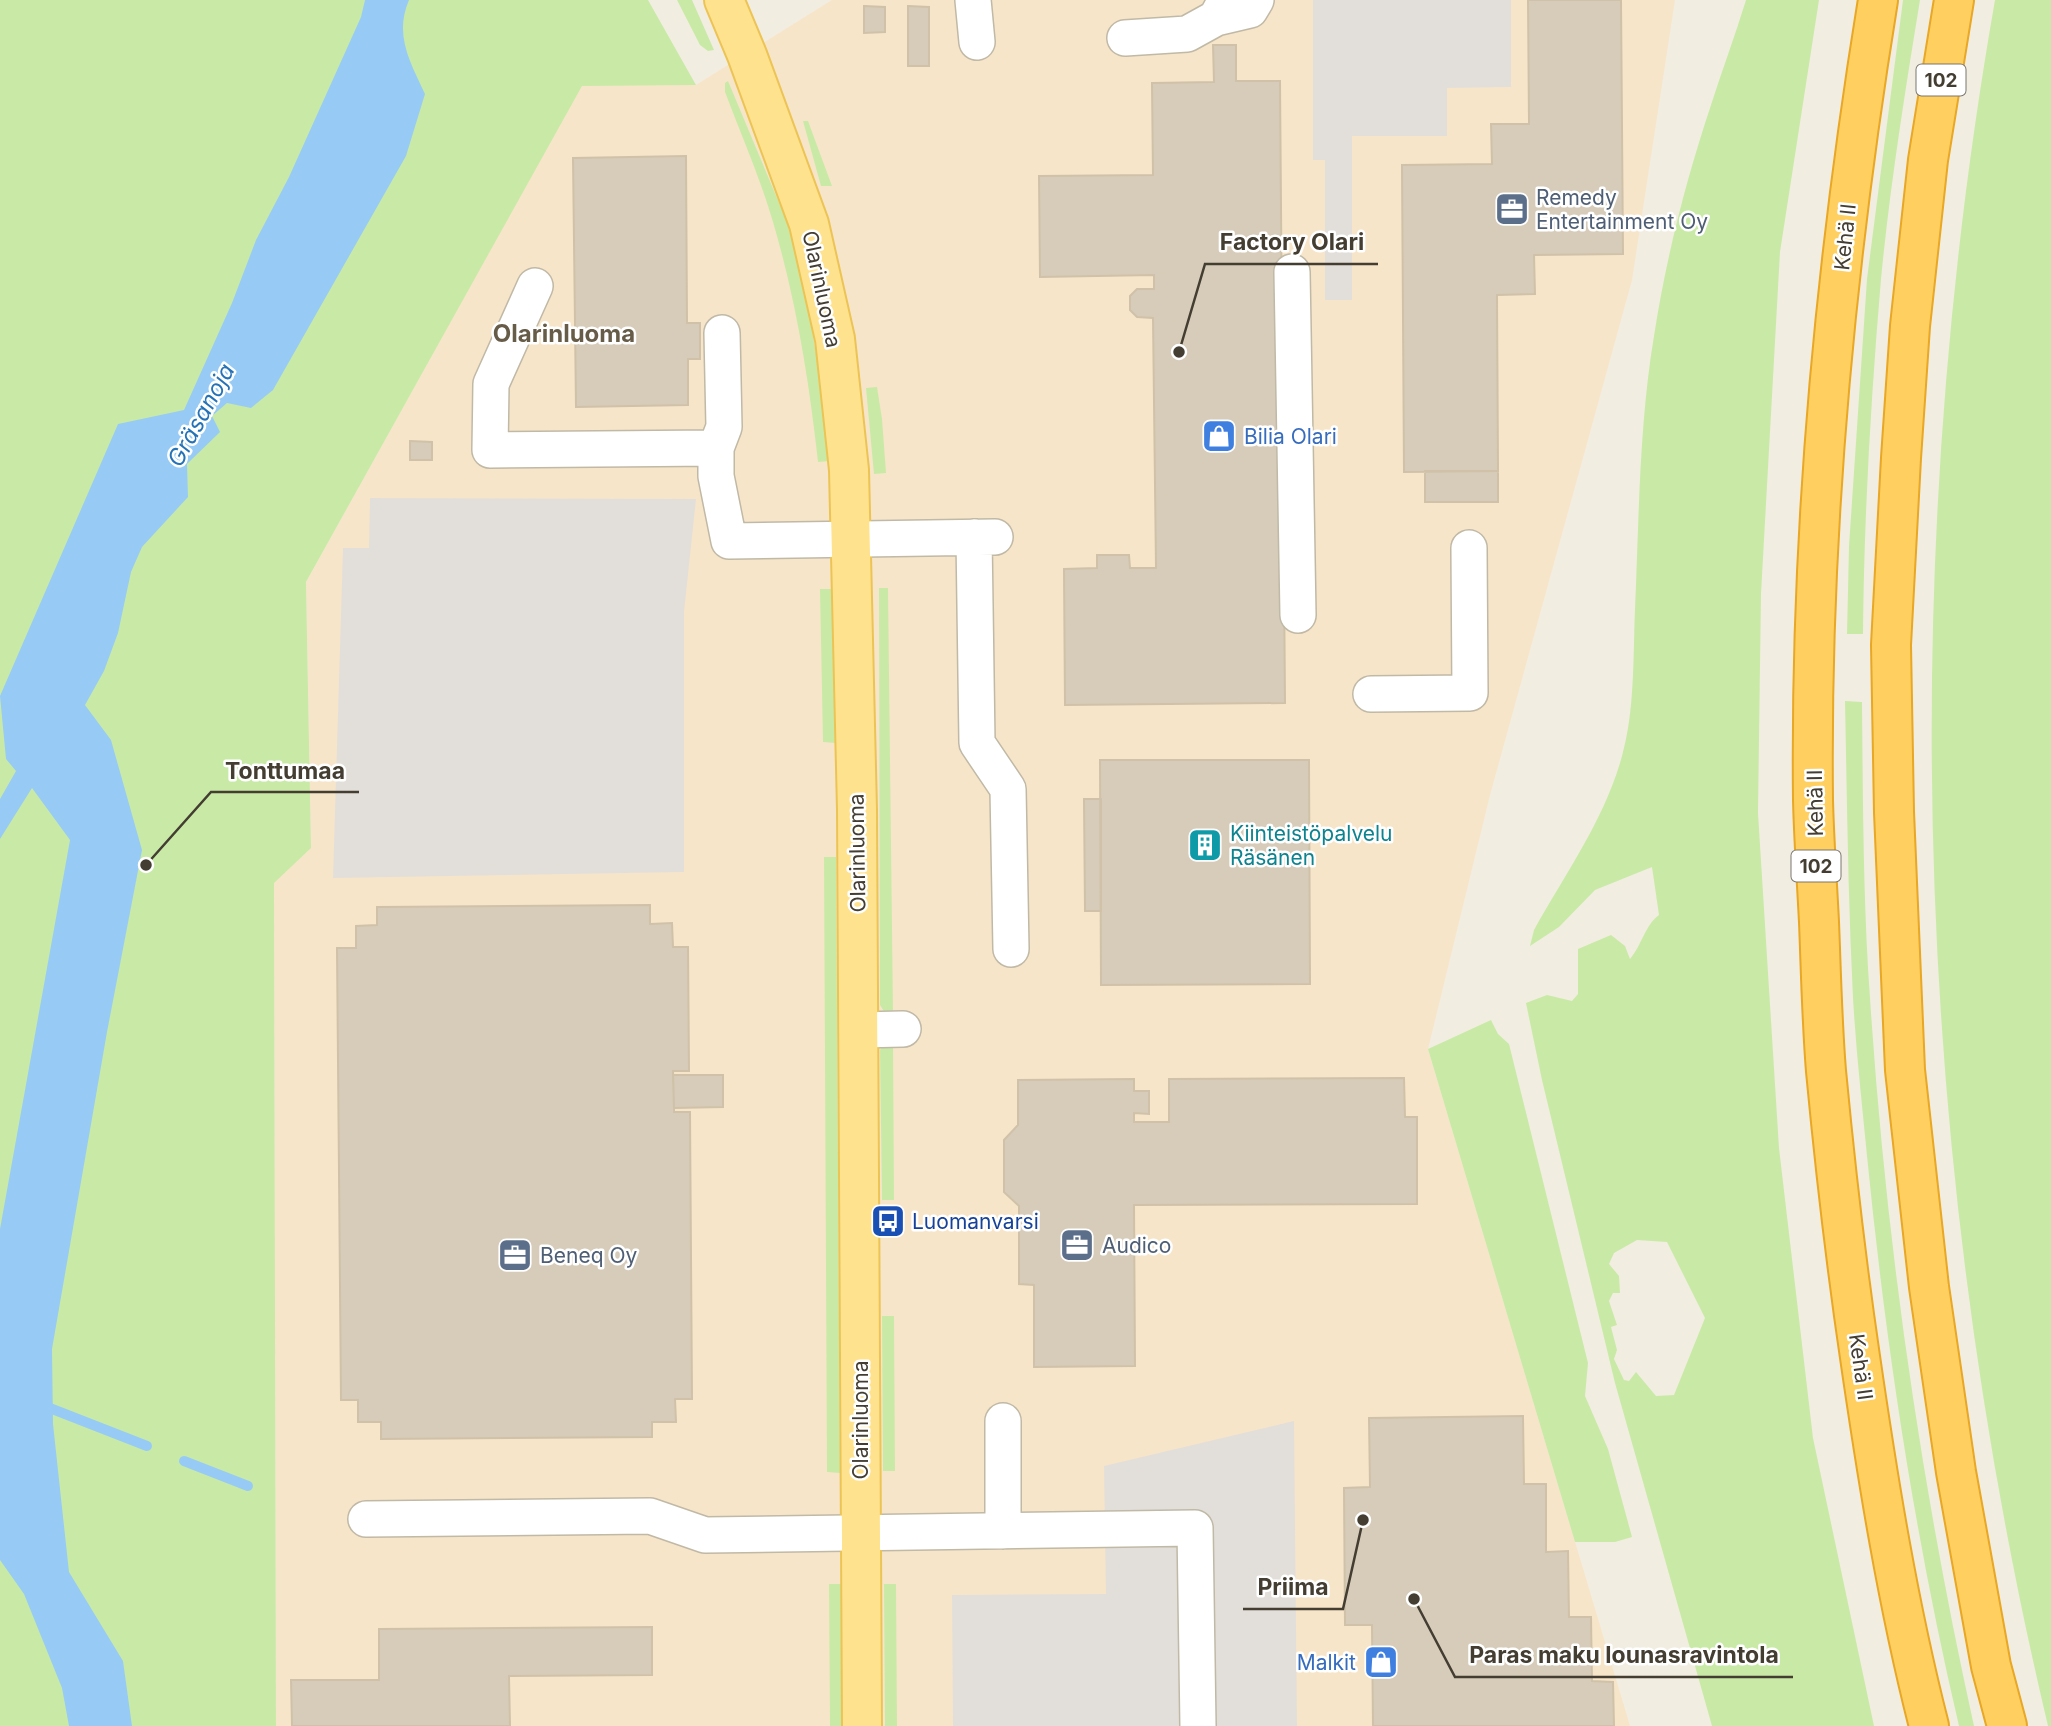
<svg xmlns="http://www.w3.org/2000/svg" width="2051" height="1726" viewBox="0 0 2051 1726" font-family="Inter,sans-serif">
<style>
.commercial{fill:#f7e5c9}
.green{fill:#c9eaa6;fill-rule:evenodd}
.parking{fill:#e2dfda}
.water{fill:#97cbf5}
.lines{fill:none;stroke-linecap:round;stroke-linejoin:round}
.stream{stroke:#97cbf5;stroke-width:10}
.building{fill:#d7ccb9;stroke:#cfc2a9;stroke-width:2}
.minor-casing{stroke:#c0b9a6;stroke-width:38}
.major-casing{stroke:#ecc455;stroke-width:42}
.highway-casing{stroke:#e8a725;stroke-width:42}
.minor{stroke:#fff;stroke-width:35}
.major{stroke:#ffe28d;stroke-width:38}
.highway{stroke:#ffcf5f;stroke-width:38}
.labels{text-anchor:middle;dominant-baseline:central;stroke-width:5;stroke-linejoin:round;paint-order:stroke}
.shield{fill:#fff;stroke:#7b7770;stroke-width:2}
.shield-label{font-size:19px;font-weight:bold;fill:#433d32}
.service-label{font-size:21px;fill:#4e5e75;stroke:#fff;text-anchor:start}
.street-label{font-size:21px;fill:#433d32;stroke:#fff}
.shop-label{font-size:21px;fill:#366cbe;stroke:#fff;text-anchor:start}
.culture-label{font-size:21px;fill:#0d838f;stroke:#fff;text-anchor:start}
.transit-label{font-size:21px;fill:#164399;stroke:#fff;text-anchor:start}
.water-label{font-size:23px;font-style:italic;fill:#2573b6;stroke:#fff}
.quarter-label{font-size:24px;font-weight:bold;fill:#675c48;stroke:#fff}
.leader{fill:none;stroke:#433d32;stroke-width:2.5}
.callout-dot{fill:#433d32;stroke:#fff;stroke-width:2.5}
.callout-label{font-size:23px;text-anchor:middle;font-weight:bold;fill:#433d32;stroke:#fff;stroke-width:5;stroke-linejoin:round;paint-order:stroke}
</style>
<rect width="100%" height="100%" fill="#f2ede1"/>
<path class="commercial" d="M832 0H1675L1632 280 1490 795 1428 1049 1630 1726H276L274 882 311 847 306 582 582 85H696Z"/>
<path class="green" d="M0 0H648L696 85 582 86 306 582 311 848 274 883 276 1726H0Z
M677 0H692L714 50 708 51 700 45Z
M1746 0H1819L1780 252 1761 594 1758 813 1779 1148 1813 1438 1874 1726H1712L1615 1383 1542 1080 1526 1003 1547 995 1572 1001 1578 994V949L1611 935 1625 946 1630 959C1642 945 1645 925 1659 915L1652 867 1595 890 1559 927 1530 946 1534 930C1565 874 1605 819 1622 756 1635 710 1633 657 1635 609 1639 519 1639 425 1654 336 1666 258 1686 180 1711 105 1722 70 1735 36 1746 0ZM1637 1240 1667 1242 1705 1318 1674 1395 1656 1396 1636 1372 1629 1381 1624 1380 1614 1359 1617 1350 1611 1327 1617 1325 1609 1301 1613 1293H1620L1619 1276 1609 1264 1614 1253Z
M1903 0H1920C1905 92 1890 186 1881 279 1871 397 1864 516 1863 634H1847L1849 546 1867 279Z
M1995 0H2051V1726H2048C1914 1162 1895 571 1995 0Z
M728 81 787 222 808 305 825 410 830 461 818 462C809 380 796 300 773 222 760 177 741 135 725 92V83Z
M803 121H808L832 186H821Z
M877 387 882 419 886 473 874 474 866 388Z
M879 588H888L893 1013H885L880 1005Z
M820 589H833L835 743 823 742Z
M1845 701 1862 702C1863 801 1863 900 1870 998 1886 1244 1921 1486 1974 1726H1959C1915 1538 1886 1348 1867 1156 1862 1104 1856 1051 1853 998 1848 899 1847 800 1845 701Z
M824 857H836L840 1473 827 1472Z
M1491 1020 1498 1034 1509 1044 1588 1363 1585 1396 1608 1449 1632 1537 1615 1542H1575L1428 1049Z
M893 1042 894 1200H882L880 1050 884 1044Z
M882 1316H894L895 1471H883Z
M829 1584H841V1726H830Z
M884 1584H896L897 1726H885Z"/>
<path class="parking" d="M1313 0H1511V87L1447 88V136H1352V300H1325V160H1313Z
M370 498 696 499 684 612V872L333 878 343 548H369Z
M1294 1421 1297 1726H953L952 1595 1106 1594 1104 1466Z"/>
<path class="water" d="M365 0H409C394 35 410 62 425 94L406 156 273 390 251 408 227 403 212 416 220 432 187 464 188 497 142 547 131 572 118 633 104 671 85 705 111 740 142 850 107 1032 52 1349 53 1424 69 1572 123 1661 132 1726H69L62 1688 24 1594 0 1560V1229L70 840 32 788 0 839V799L16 771 6 759 0 696 118 424 184 410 232 303 256 240 289 177 361 17Z"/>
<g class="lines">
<path class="stream" d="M42 1405 147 1446
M184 1461 248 1486"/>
</g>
<path class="building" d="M1528 0H1621L1623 254 1534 255 1535 294 1497 295 1498 471 1404 472 1402 165 1492 164 1491 124H1529Z
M864 6 885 7V32L864 33Z
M908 6 929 7V66H908Z
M1213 45H1236V81H1280L1285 703 1065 705 1064 569 1097 568V555H1129L1130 568H1156L1153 318 1137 317 1130 310V296L1137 289H1154V275L1040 277 1039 176 1153 175 1152 83 1214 82Z
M686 156 687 323H700V359H688V405L576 407 573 158Z
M410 441 432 442V460H410Z
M1425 471H1498V502H1425Z
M1100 760H1309L1310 984 1101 985Z
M1084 799H1101V911H1085Z
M650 905V924L672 923 673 947H688L689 1071H673L674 1108V1112H690L692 1399H675L676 1422H652V1437L381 1439V1422H358V1400H341L337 948H356V926L377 925V907Z
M673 1075H723V1107L674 1108Z
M1404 1078 1405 1117H1417V1204L1134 1205 1135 1366 1034 1367V1285L1019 1284V1206L1004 1192V1140L1018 1125V1080L1134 1079V1091H1149V1114L1134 1113V1122H1169V1079Z
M1523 1416 1524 1484H1546V1552L1568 1551 1569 1617H1591L1592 1681 1613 1682 1614 1726H1373L1372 1625H1345L1344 1488 1370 1487 1369 1418Z
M652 1627V1675L509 1676 510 1726H292L291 1680H379V1629Z"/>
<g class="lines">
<g class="minor-casing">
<path id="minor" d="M973 0 977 42
M1216 18 1250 10 1256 0
M1125 38 1187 34 1216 18 1226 0
M1292 272 1298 615
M535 286 491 384 490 450 716 448
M722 333 724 427 716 448V476L729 541 995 537
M974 537 977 743 1008 789 1011 949
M1371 694 1470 693 1469 548
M859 1030 903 1029
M1003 1421V1531
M366 1519 650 1516 705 1535 1195 1528 1198 1726"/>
</g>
<g class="major-casing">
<path id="major" d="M724 0 747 55 809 224 835 339 849 470 857 810 862 1726"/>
</g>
<g class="highway-casing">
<path id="highway" d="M1878 0C1835 264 1810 533 1813 800 1814 841 1817 882 1819 922 1821 972 1822 1022 1826 1071 1835 1166 1846 1262 1860 1357 1878 1481 1898 1605 1929 1726
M1954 0 1928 160 1910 326 1901 458 1891 645 1894 812 1905 1070 1929 1287 1956 1472 1991 1666 2007 1726"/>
</g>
<use href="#minor" class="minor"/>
<use href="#major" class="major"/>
<use href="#highway" class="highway"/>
</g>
<defs>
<g id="office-square" transform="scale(1.75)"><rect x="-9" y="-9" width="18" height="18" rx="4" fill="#5c6f8a" stroke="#fff"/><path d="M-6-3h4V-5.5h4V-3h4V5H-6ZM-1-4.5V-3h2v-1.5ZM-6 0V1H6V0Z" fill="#fff"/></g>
<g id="shop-square" transform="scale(1.75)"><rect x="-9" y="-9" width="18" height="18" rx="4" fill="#3f7fe0" stroke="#fff"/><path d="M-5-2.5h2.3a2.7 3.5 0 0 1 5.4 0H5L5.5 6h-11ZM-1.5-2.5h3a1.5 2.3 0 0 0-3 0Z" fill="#fff"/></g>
<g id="building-square" transform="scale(1.75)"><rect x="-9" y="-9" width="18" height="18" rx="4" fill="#0f9aa8" stroke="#fff"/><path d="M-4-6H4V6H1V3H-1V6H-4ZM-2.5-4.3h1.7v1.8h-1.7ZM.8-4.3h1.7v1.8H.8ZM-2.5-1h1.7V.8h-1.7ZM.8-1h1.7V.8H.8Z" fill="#fff"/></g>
<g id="bus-square" transform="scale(1.75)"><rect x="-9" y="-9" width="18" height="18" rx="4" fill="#1a4fb4" stroke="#fff"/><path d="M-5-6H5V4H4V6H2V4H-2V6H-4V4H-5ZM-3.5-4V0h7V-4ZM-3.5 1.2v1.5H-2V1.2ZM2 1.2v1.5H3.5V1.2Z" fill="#fff"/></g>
</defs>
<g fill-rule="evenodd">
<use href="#office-square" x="1512" y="209"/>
<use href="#shop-square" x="1219" y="436"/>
<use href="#building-square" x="1205" y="845"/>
<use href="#bus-square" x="888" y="1221"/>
<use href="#office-square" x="1077" y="1245"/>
<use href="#office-square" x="515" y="1255"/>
<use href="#shop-square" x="1381" y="1662"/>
</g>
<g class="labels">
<g class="shield">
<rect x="1916.5" y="64.5" width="49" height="31" rx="5"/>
<rect x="1791.5" y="850.5" width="49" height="31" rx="5"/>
</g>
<g class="shield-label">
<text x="1941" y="80">102</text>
<text x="1816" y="866">102</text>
</g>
<g class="service-label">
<text x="1536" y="197">Remedy<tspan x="1536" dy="24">Entertainment Oy</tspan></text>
<text x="1102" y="1245">Audico</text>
<text x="540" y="1255">Beneq Oy</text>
</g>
<g class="street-label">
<text transform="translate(1845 237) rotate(-84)">Kehä II</text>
<text transform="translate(822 289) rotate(78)">Olarinluoma</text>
<text transform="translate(1815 803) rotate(-91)">Kehä II</text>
<text transform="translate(857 853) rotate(-91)">Olarinluoma</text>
<text transform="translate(1861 1367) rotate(82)">Kehä II</text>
<text transform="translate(860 1420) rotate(-90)">Olarinluoma</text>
</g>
<g class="shop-label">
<text x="1244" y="436">Bilia Olari</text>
<text x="1356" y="1662" text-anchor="end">Malkit</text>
</g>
<g class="culture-label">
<text x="1230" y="833">Kiinteistöpalvelu<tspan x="1230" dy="24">Räsänen</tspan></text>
</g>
<g class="transit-label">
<text x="912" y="1221">Luomanvarsi</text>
</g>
<g class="water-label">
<text transform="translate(201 415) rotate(-61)">Gräsanoja</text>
</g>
<g class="quarter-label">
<text x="564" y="333">Olarinluoma</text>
</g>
</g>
<path class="leader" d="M1179 352L1205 264H1378M146 865L211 792H359M1363 1520L1343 1609H1243M1414 1599L1455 1677H1793"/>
<g class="callout-dot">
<circle cx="1179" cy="352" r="7"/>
<circle cx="146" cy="865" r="7"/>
<circle cx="1363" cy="1520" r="7"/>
<circle cx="1414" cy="1599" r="7"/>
</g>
<g class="callout-label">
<text x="1292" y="250">Factory Olari</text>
<text x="285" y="779">Tonttumaa</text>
<text x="1293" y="1595">Priima</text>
<text x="1624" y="1663">Paras maku lounasravintola</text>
</g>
</svg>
